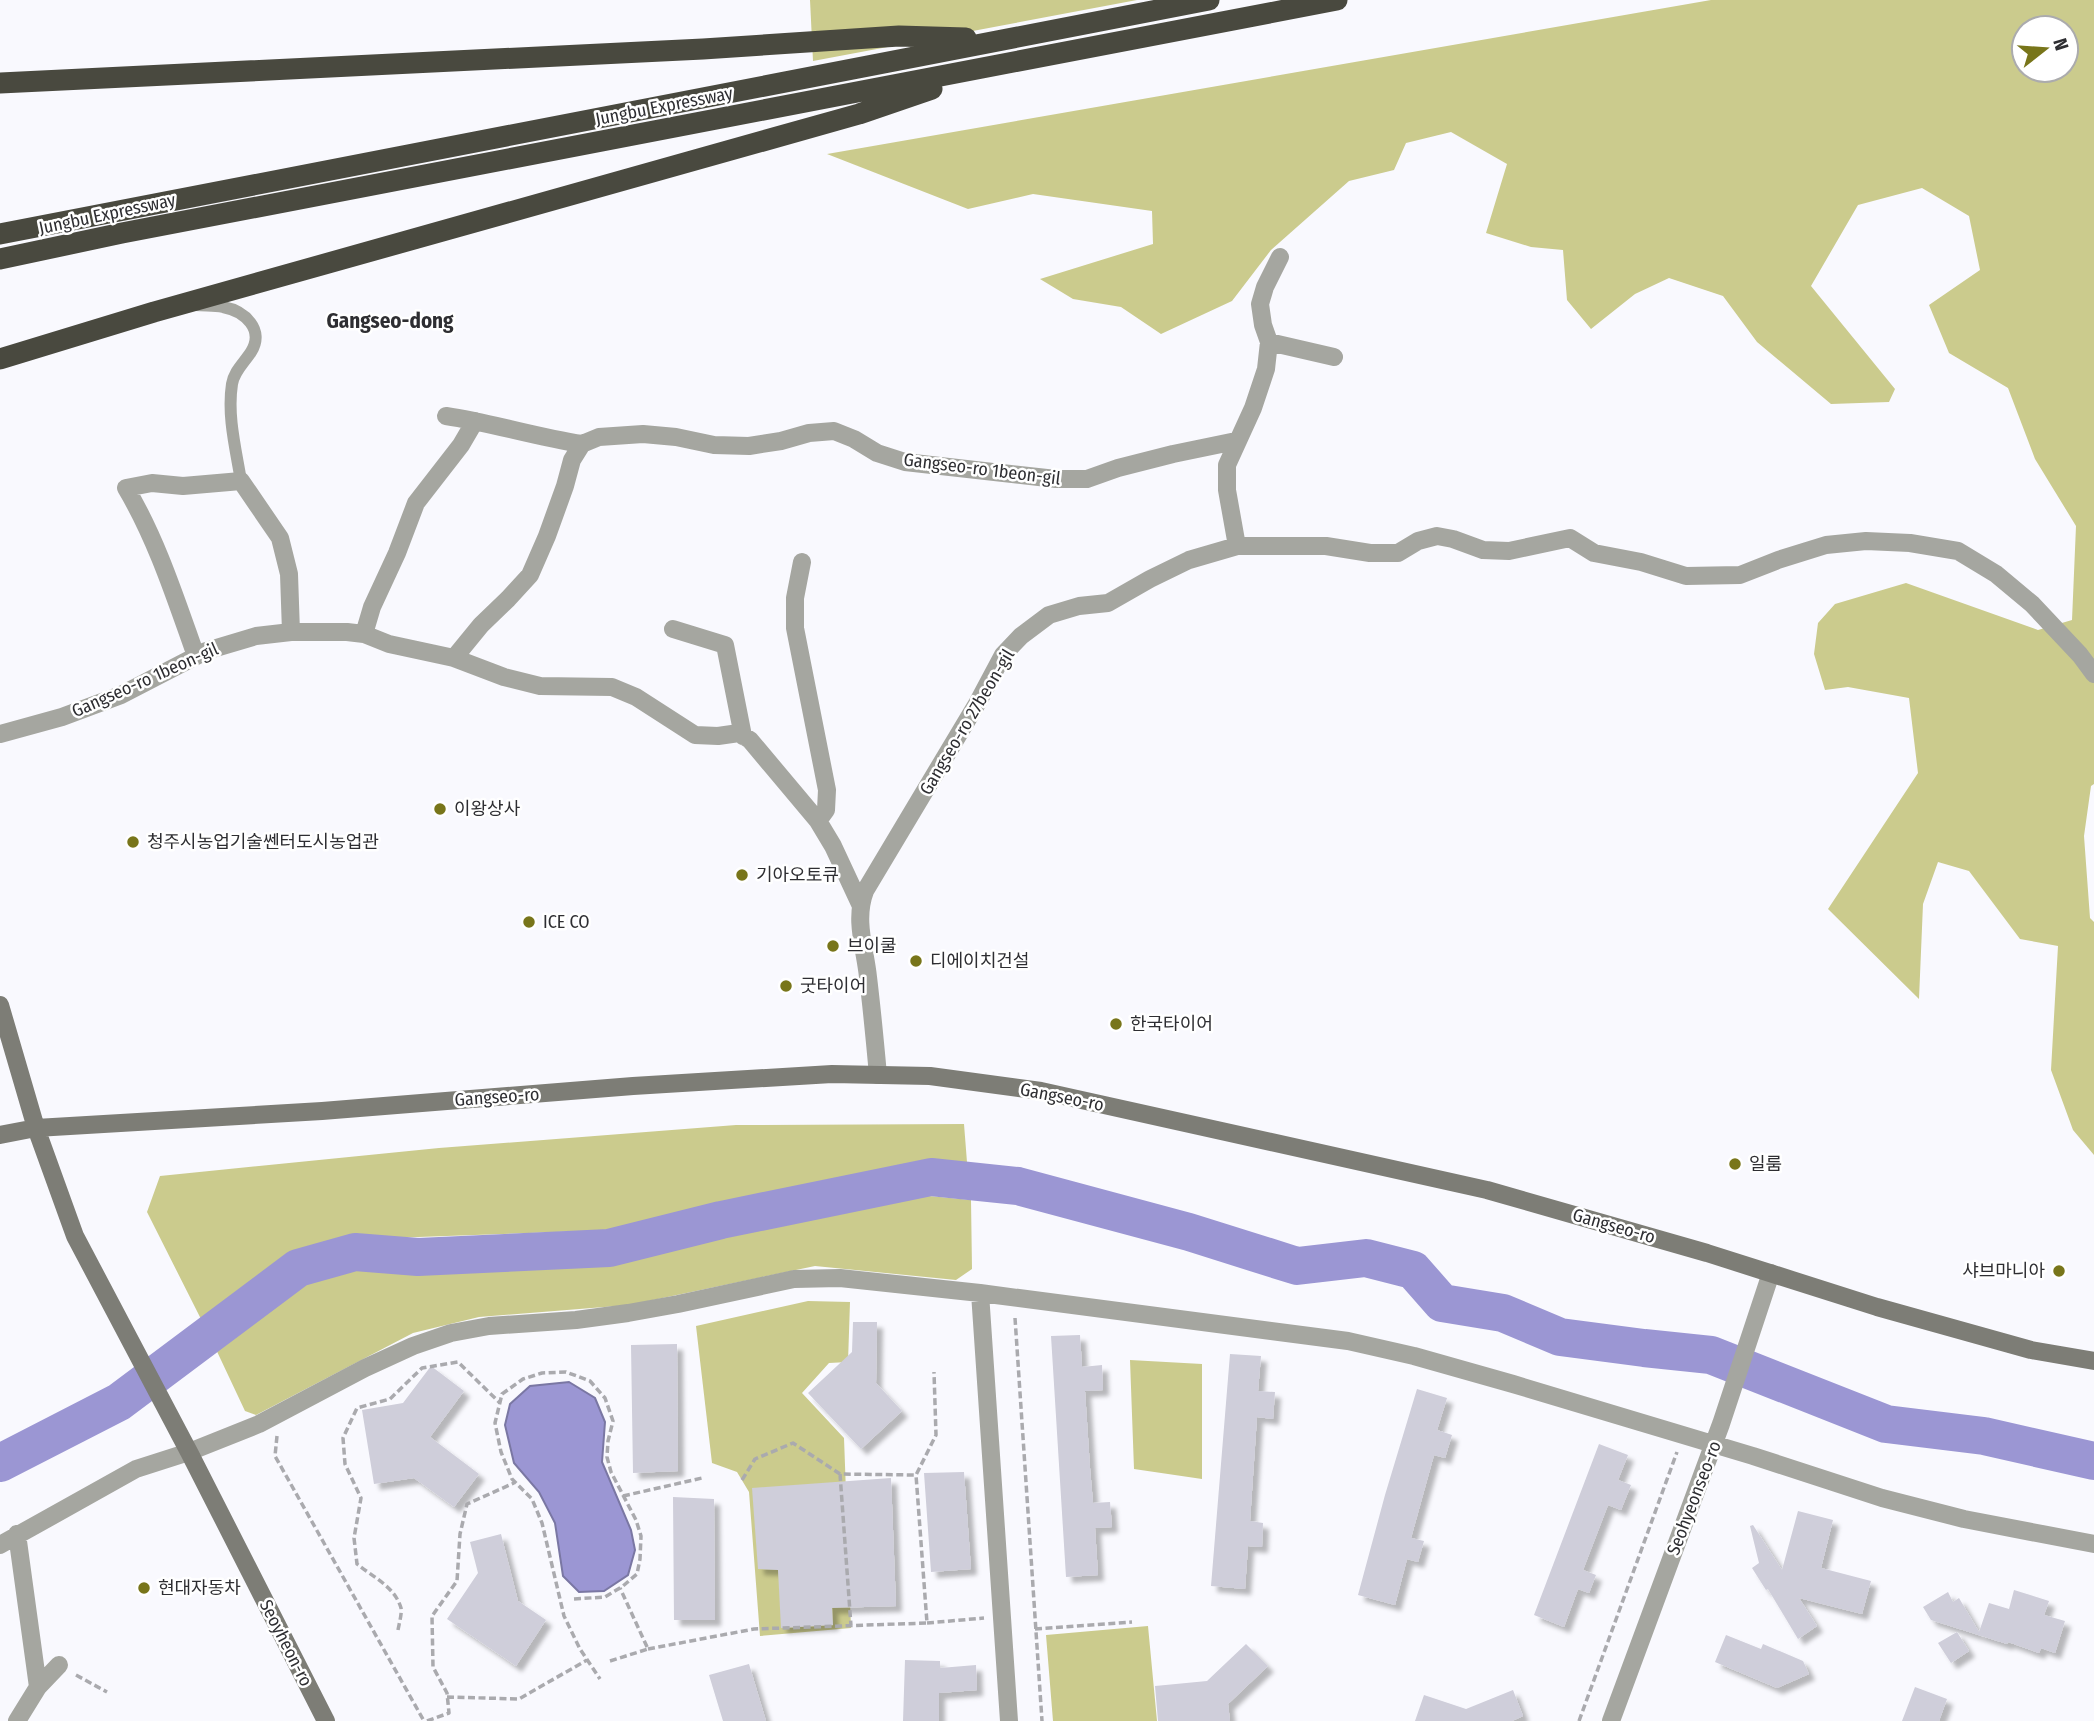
<svg xmlns="http://www.w3.org/2000/svg" width="2094" height="1721" viewBox="0 0 2094 1721" font-family="'Fira Sans Condensed','Noto Sans KR',sans-serif">
<style>
.green{fill:#cbcb8d;fill-rule:evenodd}
.water{fill:#9b96d3;stroke:#7a77a3;stroke-width:2}
.lines{fill:none;stroke-linecap:round;stroke-linejoin:round}
.river{stroke:#9b96d3;stroke-width:38}
.building{fill:#cfceda;filter:url(#shadow)}
.path{stroke:#aaaaae;stroke-width:3.5;stroke-dasharray:7 3.5;stroke-linecap:butt}
.lane{stroke:#a5a6a0;stroke-width:12}
.street{stroke:#a5a6a0;stroke-width:18}
.secondary{stroke:#7d7d76;stroke-width:18}
.highway{stroke:#49493f;stroke-width:21}
.poi-dot{fill:#78751a;stroke:#fff;stroke-width:2.5}
.labels{text-anchor:middle;dominant-baseline:central;stroke-width:5;stroke-linejoin:round;paint-order:stroke}
.street-label{font-size:18px;fill:#2e2e32;stroke:#fff}
.poi-label{font-size:18px;fill:#2e2e32;stroke:#fff;text-anchor:start}
.quarter-label{font-size:21px;font-weight:bold;fill:#2e2e32;stroke:#fff}
</style>
<defs>
<filter id="shadow"><feDropShadow dx="6" dy="6" stdDeviation="2" flood-color="#0004"/></filter>
</defs>
<rect width="100%" height="100%" fill="#f9f9fe"/>
<path class="green" d="M810 0H1137L813 61Z
M1711 0H2094V784L2091 786 2084 836 2090 918 2094 922V1155L2073 1130 2051 1070 2058 946 2020 939 1969 871 1938 862 1923 904 1919 999 1828 909 1918 773 1909 698 1848 687 1825 690 1814 654 1818 623 1835 604 1906 583 2038 630 2072 620 2076 526 2035 459 2008 388 1949 353 1929 305 1980 270 1969 216 1922 188 1858 205 1811 286 1895 389 1889 402 1831 404 1757 342 1723 296 1669 278 1635 294 1591 329 1567 300 1563 250 1531 247 1486 233 1507 164 1451 132 1406 143 1394 170 1349 181 1271 250 1232 301 1161 334 1121 307 1073 299 1040 279 1153 244 1152 211 1033 194 968 209 827 154ZM2024 28H2066V70H2024Z
M964 1124 968 1175 924 1170 612 1230 362 1239 288 1258 204 1325 147 1212 160 1176 439 1148 736 1125Z
M908 1194 971 1200 972 1269 956 1280 815 1266 629 1305 479 1317 413 1333 256 1415 245 1411 213 1343 267 1301 330 1266 378 1268 613 1262 788 1219Z
M808 1301 850 1302 848 1362 829 1363 802 1393 844 1438 851 1628 760 1636 749 1492 737 1472 712 1463 696 1326Z
M1130 1360 1202 1364V1479L1134 1469Z
M1148 1626 1157 1721H1053L1046 1635Z"/>
<path class="water" d="M569 1382 595 1398 605 1422 602 1462 631 1530 635 1550 628 1575 604 1591 579 1592 563 1576 555 1523 539 1492 514 1463 505 1425 510 1404 530 1386Z"/>
<g class="lines">
<path class="river" d="M0 1463 119 1402 298 1268 355 1252 418 1257 609 1248 721 1220 931 1177 1018 1186 1189 1232 1297 1266 1366 1258 1413 1270 1442 1303 1503 1313 1560 1337 1644 1348 1711 1355 1886 1424 1984 1436 2094 1461"/>
</g>
<path class="building" d="M853 1322H877L876 1383 902 1411 861 1449 808 1393 852 1352Z
M1080 1335 1082 1367 1102 1365 1103 1390 1085 1391 1090 1468 1093 1503 1110 1502 1112 1527 1095 1528 1098 1575 1066 1577 1051 1336Z
M677 1344 678 1471 633 1473 631 1345Z
M1230 1354 1261 1356 1258 1391 1275 1392 1273 1419 1257 1417 1250 1521 1263 1523 1262 1547 1248 1546 1245 1589 1211 1586Z
M431 1366 464 1391 430 1437 479 1474 454 1507 414 1478 374 1484 362 1410 403 1403Z
M1417 1389 1447 1398 1437 1430 1452 1435 1445 1458 1434 1455 1411 1538 1424 1541 1418 1562 1407 1559 1395 1605 1358 1595 1385 1495Z
M1599 1444 1628 1455 1618 1480 1631 1485 1621 1510 1608 1505 1583 1570 1596 1575 1589 1593 1578 1589 1564 1627 1534 1615Z
M964 1472 971 1569 931 1572 924 1473Z
M891 1478 896 1606 832 1608 833 1625 781 1628 778 1570 758 1569 752 1488Z
M673 1497 714 1499 715 1620H674Z
M1798 1511 1833 1520 1821 1568 1871 1581 1862 1614 1799 1598 1817 1626 1798 1639 1768 1589 1766 1590 1752 1568 1759 1563 1750 1526 1753 1525 1782 1570Z
M501 1534 518 1601 546 1620 516 1666 447 1619 478 1573 470 1542Z
M2014 1590 2049 1601 2044 1615 2065 1621 2055 1653 2041 1648 2039 1653 2008 1642 2007 1644 1931 1620 1923 1607 1948 1592 1953 1602 1959 1598 1979 1632 1989 1603 2009 1609Z
M1957 1632 1969 1651 1951 1663 1938 1643Z
M1726 1635 1761 1649 1763 1644 1803 1661 1809 1674 1777 1688 1715 1662Z
M1246 1644 1268 1666 1228 1704 1230 1721H1158L1155 1686 1207 1681Z
M905 1660 940 1661V1668L976 1665 977 1690 939 1693V1721H903Z
M749 1664 766 1721H723L709 1675Z
M1915 1687 1947 1699 1939 1721H1902Z
M1513 1690 1523 1716 1512 1721H1415L1424 1695 1466 1709Z"/>
<g class="lines">
<path class="path" d="M1015 1318 1042 1721
M277 1436 275 1456 424 1721
M840 1474 851 1626
M742 1480 755 1459 793 1443 840 1474 916 1475
M623 1496 702 1478
M574 1599 605 1597 623 1586 637 1574 640 1559 641 1536 636 1520 611 1472 607 1457 608 1441 613 1421 605 1398 590 1381 566 1372 542 1373 523 1379 502 1394 495 1423 501 1452 512 1479 532 1499 542 1523 564 1616 580 1649 600 1679
M927 1623 984 1618
M1035 1629 1132 1622
M398 1630C399 1624 402 1614 401 1608 395 1587 373 1577 357 1564L354 1538 361 1498 345 1464 343 1438 357 1408 390 1399 422 1368 458 1362 500 1403
M648 1649 754 1629 927 1623 916 1475 936 1435 934 1372
M610 1661 648 1649 620 1588
M76 1675 107 1692
M447 1697 519 1699 587 1660
M427 1721 449 1713 447 1693 433 1667 432 1616 457 1581 460 1534 467 1504 514 1483
M1579 1721 1677 1452"/>
<path class="lane" d="M196 305C205 306 214 305 223 307 245 311 265 330 251 352 244 363 234 371 232 384 227 416 236 450 241 481"/>
<path class="street" d="M1269 342 1334 357
M446 416C492 423 536 437 582 444
M1237 546 1227 490V465L1253 408 1266 369 1269 342 1263 325 1260 304 1265 287 1280 257
M802 562 795 598V628L827 790 826 810 818 821
M673 629 725 645 743 736
M364 634 372 607 397 553 416 503 461 445 475 421
M196 656C176 600 157 540 126 488L152 483 183 486 241 481 280 538 289 574 291 632
M454 658 504 677 540 686 612 687 636 697 695 735 718 736 739 733 750 740 818 821 833 846 860 904
M0 734 62 717 121 695 206 651 256 636 291 632H347L364 634 389 644 454 658 481 625 508 599 530 575 547 536 565 486 572 460 582 444 599 437 643 434 676 437 714 445 749 446 781 441 809 433 834 431 854 439 877 453 905 462 1056 479H1087L1118 468 1173 454 1236 441
M878 1075C875 1042 872 1010 868 977 865 948 854 920 865 891L978 702 1003 655 1021 636 1049 615 1079 606 1108 603 1150 579 1189 560 1237 546H1326L1370 553H1398L1418 541 1437 536 1453 539 1483 550 1509 551 1570 538 1594 553 1641 562 1686 576 1740 575 1778 560 1826 545 1866 541 1910 543 1958 551 1996 574 2032 604 2080 655 2094 674
M980 1293 1009 1721
M17 1534 38 1687
M0 1545 136 1469 189 1452 259 1424 365 1368 413 1346 451 1333 489 1326 576 1320 628 1313 678 1304 794 1279 840 1278 980 1293 1348 1341 1414 1356 1513 1384 1753 1456 1882 1498 1964 1519 2094 1544
M17 1721 38 1687 59 1665
M1611 1721 1721 1424 1771 1273"/>
<path class="secondary" d="M0 1005 36 1128 75 1236 189 1452 326 1721
M0 1135 36 1128 322 1111 633 1086 832 1074 930 1076 1041 1091 1487 1190 1707 1253 1877 1307 2031 1350 2094 1361"/>
<path class="highway" d="M0 83 703 49 899 36 966 38
M0 234 1209 0
M0 259 122 233 1337 0
M0 359 154 312 859 114 932 89"/>
</g>
<g class="poi-dot">
<circle cx="440" cy="809" r="7"/>
<circle cx="133" cy="842" r="7"/>
<circle cx="742" cy="875" r="7"/>
<circle cx="529" cy="922" r="7"/>
<circle cx="833" cy="946" r="7"/>
<circle cx="916" cy="961" r="7"/>
<circle cx="786" cy="986" r="7"/>
<circle cx="1116" cy="1024" r="7"/>
<circle cx="1735" cy="1164" r="7"/>
<circle cx="2059" cy="1271" r="7"/>
<circle cx="144" cy="1588" r="7"/>
</g>
<g class="labels">
<g class="street-label">
<text transform="translate(664 106) rotate(-11)">Jungbu Expressway</text>
<text transform="translate(107 214) rotate(-12)">Jungbu Expressway</text>
<text transform="translate(982 469) rotate(7)">Gangseo-ro 1beon-gil</text>
<text transform="translate(145 680) rotate(-24)">Gangseo-ro 1beon-gil</text>
<text transform="translate(967 722) rotate(-59)">Gangseo-ro 27beon-gil</text>
<text transform="translate(497 1097) rotate(-4)">Gangseo-ro</text>
<text transform="translate(1062 1097) rotate(11)">Gangseo-ro</text>
<text transform="translate(1614 1226) rotate(16)">Gangseo-ro</text>
<text transform="translate(1694 1498) rotate(-69)">Seohyeonseo-ro</text>
<text transform="translate(286 1643) rotate(63)">Seoyheon-ro</text>
</g>
<g class="poi-label">
<text x="454" y="809">이왕상사</text>
<text x="147" y="842">청주시농업기술쎈터도시농업관</text>
<text x="756" y="875">기아오토큐</text>
<text x="543" y="922">ICE CO</text>
<text x="847" y="946">브이쿨</text>
<text x="930" y="961">디에이치건설</text>
<text x="800" y="986">굿타이어</text>
<text x="1130" y="1024">한국타이어</text>
<text x="1749" y="1164">일룸</text>
<text x="2045" y="1271" text-anchor="end">샤브마니아</text>
<text x="158" y="1588">현대자동차</text>
</g>
<g class="quarter-label">
<text x="390" y="321">Gangseo-dong</text>
</g>
</g>
<g transform="translate(2045 49) rotate(73)"><circle r="33" fill="#ffffff" stroke="#ababad" stroke-width="2"/>
<path d="M0-5L12 26L0 18L-12 26Z" fill="#78751a"/>
<text y="-10" font-size="19" font-weight="bold" text-anchor="middle" fill="#2e2e32">N</text>
</g>
</svg>
